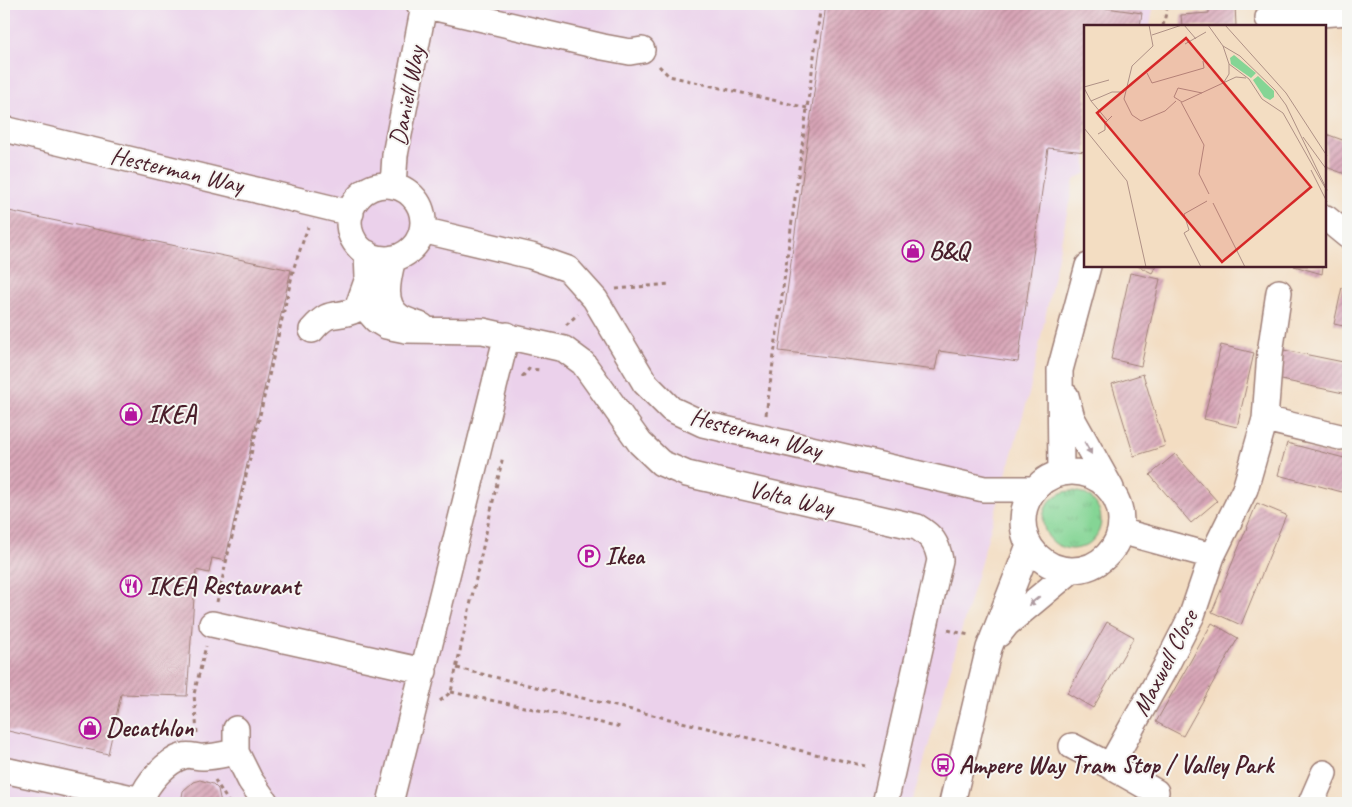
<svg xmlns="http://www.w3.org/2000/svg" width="1352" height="807" viewBox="0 0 1352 807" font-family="Caveat,sans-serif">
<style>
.built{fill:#ebd1eb}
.grass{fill:url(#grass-tufts);stroke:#687a60}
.building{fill:url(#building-hatch)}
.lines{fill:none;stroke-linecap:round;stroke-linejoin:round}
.minor-casing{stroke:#9e7e76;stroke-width:28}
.path{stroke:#9e7e76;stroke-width:3;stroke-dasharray:4 4;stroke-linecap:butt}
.minor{stroke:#fff;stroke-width:25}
.oneway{fill:#ae9aa0}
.labels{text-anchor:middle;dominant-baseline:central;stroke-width:4;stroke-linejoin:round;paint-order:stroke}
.street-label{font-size:25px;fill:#4a1f2b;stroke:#f6f6f2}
.poi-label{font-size:25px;font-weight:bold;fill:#4a1f2b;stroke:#f6f6f2;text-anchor:start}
.inset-road{fill:none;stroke:#af9186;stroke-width:1}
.view{fill:#d62828;fill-opacity:0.15;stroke:#d62828;stroke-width:2.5}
.inset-edge{fill:none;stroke:#4a1f2b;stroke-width:2.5}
</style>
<defs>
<pattern id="grass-tufts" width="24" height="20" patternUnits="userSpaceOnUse" patternTransform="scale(1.25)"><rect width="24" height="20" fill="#85d595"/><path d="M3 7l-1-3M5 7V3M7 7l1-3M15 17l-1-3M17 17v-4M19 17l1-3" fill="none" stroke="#74b681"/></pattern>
<pattern id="building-hatch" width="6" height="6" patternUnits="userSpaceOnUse" patternTransform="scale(1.25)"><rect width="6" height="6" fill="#d8a5b7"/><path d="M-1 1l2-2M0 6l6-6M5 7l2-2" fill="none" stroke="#b18695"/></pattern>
</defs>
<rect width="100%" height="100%" fill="#f6f6f2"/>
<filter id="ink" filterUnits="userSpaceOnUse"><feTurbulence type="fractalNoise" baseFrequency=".02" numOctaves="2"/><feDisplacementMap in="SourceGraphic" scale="10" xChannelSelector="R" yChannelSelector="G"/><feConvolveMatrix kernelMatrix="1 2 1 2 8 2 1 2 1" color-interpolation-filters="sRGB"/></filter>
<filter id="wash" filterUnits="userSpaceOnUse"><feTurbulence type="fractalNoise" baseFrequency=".0096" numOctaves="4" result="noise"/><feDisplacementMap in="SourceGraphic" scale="20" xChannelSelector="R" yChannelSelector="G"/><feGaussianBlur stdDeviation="1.12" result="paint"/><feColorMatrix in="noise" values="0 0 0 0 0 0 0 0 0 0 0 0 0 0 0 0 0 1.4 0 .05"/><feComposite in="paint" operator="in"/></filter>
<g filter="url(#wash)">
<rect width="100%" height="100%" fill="#f3ddc2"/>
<path class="built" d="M4 4H1154L1150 26H1086V173L1074 180 1029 394 912 803H4Z"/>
<path class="grass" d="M1043 520a29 29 0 1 1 58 0a29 29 0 1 1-58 0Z"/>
<g id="blocks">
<path class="building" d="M826 4H1078L1142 13 1140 26H1086V152L1048 148 1018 362 939 351 935 370 779 351Z
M1209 4H1235L1236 26H1182L1181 15 1209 13Z
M1326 134 1348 142V175L1326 167Z
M4 210 291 270 225 561 212 558 209 573 196 570 187 696 121 694 108 754 4 730Z
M1138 266H1156L1152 273Z
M1294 266H1323L1322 274Z
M1130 273 1160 279 1141 366 1111 359Z
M1342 287 1348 288V327L1334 324Z
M1221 345 1254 353 1237 427 1204 419Z
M1279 349 1348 363V394L1272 378Z
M1143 374 1165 446 1134 456 1112 384Z
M1287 443 1348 459V469L1342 492 1278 475Z
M1175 454 1217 501 1191 523 1150 475Z
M1257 503 1286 515 1241 625 1212 612Z
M1107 622 1134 637 1093 708 1067 693Z
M1212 623 1238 638 1183 736 1156 722Z
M200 780 213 784 218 789 221 803H181L183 791 193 782Z"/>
</g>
</g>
<g filter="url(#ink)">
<use href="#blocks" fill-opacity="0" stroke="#9e7e76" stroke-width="1"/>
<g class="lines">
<g class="minor-casing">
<path id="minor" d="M419 4 603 47 630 52 642 50
M1268 18 1348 12
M4 129 351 213
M349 222a37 37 0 1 1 74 0a37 37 0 1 1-74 0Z
M393 186 395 155 424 6
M1326 218 1348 236
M422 230 531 256 568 269 595 299 645 383 671 409 703 424 984 489H1034
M393 258C389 276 380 304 400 317 406 321 415 323 422 326
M363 298 368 311 376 320 386 326 406 330 483 331 564 349 583 363 640 443 661 463 687 474 917 527C932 536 937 543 940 560L885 803
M312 330C333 306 334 321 357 309L368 278 367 253
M1066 396 1072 418 1111 488
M1265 419 1270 353 1279 292
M1023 521a49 49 0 1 1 98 0a49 49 0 1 1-98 0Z
M1061 472 1060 370 1088 266
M1120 531 1212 556
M212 624 424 671
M999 634 1007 624 1072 570
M236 729V752L250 780 266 803
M1072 746 1110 766
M4 770 141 800C147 783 166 761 184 756 190 754 198 758 204 757 215 757 225 754 236 752
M1156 792 1110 766 1166 666 1192 615 1212 556 1245 489 1265 419 1340 437
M390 803 507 335
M952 803 989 648 1029 545
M1311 803 1324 773"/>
</g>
<path class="path" d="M1163 26 1168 4
M659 66 669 76 807 108
M616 289 670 284
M566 325 578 314
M522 377 529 369 540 370
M766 415 821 4
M217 602 294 267 308 227
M948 630 969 635
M457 668 865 766
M451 692 621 727
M440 701 451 692 503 456
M197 733 194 694 206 646
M215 780 229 803"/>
<use href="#minor" class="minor"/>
</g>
<defs><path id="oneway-solid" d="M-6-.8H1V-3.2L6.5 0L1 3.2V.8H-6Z" transform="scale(1.25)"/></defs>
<g class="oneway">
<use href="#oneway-solid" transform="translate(1088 448) rotate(61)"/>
<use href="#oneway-solid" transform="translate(1034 601) rotate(140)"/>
</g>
</g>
<defs>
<g id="shop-ring" transform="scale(1.125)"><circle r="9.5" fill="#f6f6f2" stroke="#b5179e" stroke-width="1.5"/><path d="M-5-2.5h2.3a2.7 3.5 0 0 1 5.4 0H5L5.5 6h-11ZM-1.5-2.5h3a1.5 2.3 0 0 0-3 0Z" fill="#b5179e"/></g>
<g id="parking-ring" transform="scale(1.125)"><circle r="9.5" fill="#f6f6f2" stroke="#b5179e" stroke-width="1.5"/><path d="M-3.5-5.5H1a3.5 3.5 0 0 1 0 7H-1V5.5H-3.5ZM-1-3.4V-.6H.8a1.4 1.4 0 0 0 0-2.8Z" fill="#b5179e"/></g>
<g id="restaurant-ring" transform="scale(1.125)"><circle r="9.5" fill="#f6f6f2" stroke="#b5179e" stroke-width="1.5"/><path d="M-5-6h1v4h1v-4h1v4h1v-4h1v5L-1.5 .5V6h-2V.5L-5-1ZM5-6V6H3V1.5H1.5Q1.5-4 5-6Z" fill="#b5179e"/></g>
<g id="bus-ring" transform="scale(1.125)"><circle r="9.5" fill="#f6f6f2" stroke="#b5179e" stroke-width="1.5"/><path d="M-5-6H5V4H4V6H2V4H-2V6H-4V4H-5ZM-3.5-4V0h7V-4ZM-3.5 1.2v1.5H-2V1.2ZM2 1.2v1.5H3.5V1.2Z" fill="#b5179e"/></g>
</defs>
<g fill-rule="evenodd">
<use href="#shop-ring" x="913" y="251"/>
<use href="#shop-ring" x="131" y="414"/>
<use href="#parking-ring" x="589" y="556"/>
<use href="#restaurant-ring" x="131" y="586"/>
<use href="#shop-ring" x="90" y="728"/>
<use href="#bus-ring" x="943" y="765"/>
</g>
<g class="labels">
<g class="street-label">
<text transform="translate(407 96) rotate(-79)">Daniell Way</text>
<text transform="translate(177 170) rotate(13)">Hesterman Way</text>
<text transform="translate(756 433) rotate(15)">Hesterman Way</text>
<text transform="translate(791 498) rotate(13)">Volta Way</text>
<text transform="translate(1165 663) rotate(-63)">Maxwell Close</text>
</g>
<g class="poi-label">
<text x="929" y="251">B&amp;Q</text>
<text x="147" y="414">IKEA</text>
<text x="605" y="556">Ikea</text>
<text x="147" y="586">IKEA Restaurant</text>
<text x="106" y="728">Decathlon</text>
<text x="959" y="765">Ampere Way Tram Stop / Valley Park</text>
</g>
</g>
<g transform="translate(1084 25)">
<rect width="242" height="242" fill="#f3ddc2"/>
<path d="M150 30 172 48 167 53 147 39 146 33ZM174 51 190 66V72L186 75 180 72 169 55Z" fill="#85d595"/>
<path class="inset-road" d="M65 0 69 21 48 41 40 74 48 90 57 96 81 86 92 76M100 0 112 14M124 0 139 21 145 39V49L140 57M141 0 202 68 243 131M68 10 98 0M101 19 122 7M139 21 156 31 191 65 202 80 243 165M145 39 165 54 178 74 199 88 243 166M63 48 68 58 120 43 119 36M0 62 25 55M0 63 7 76 28 67H40M118 68 94 63 90 72 98 77 152 52 162 53M7 76 23 95M97 77 120 120 115 149 125 169M0 103 43 156 62 242M14 109 21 105V98L28 91M219 112 243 145M227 145 243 177M129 178 161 242M117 242 100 208 105 205 100 189 123 176"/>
<path class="view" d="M102 13 227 162 138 237 13 88Z"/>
<rect width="242" height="242" class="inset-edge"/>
</g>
<rect width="1352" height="807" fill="none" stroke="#f6f6f2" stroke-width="20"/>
</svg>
